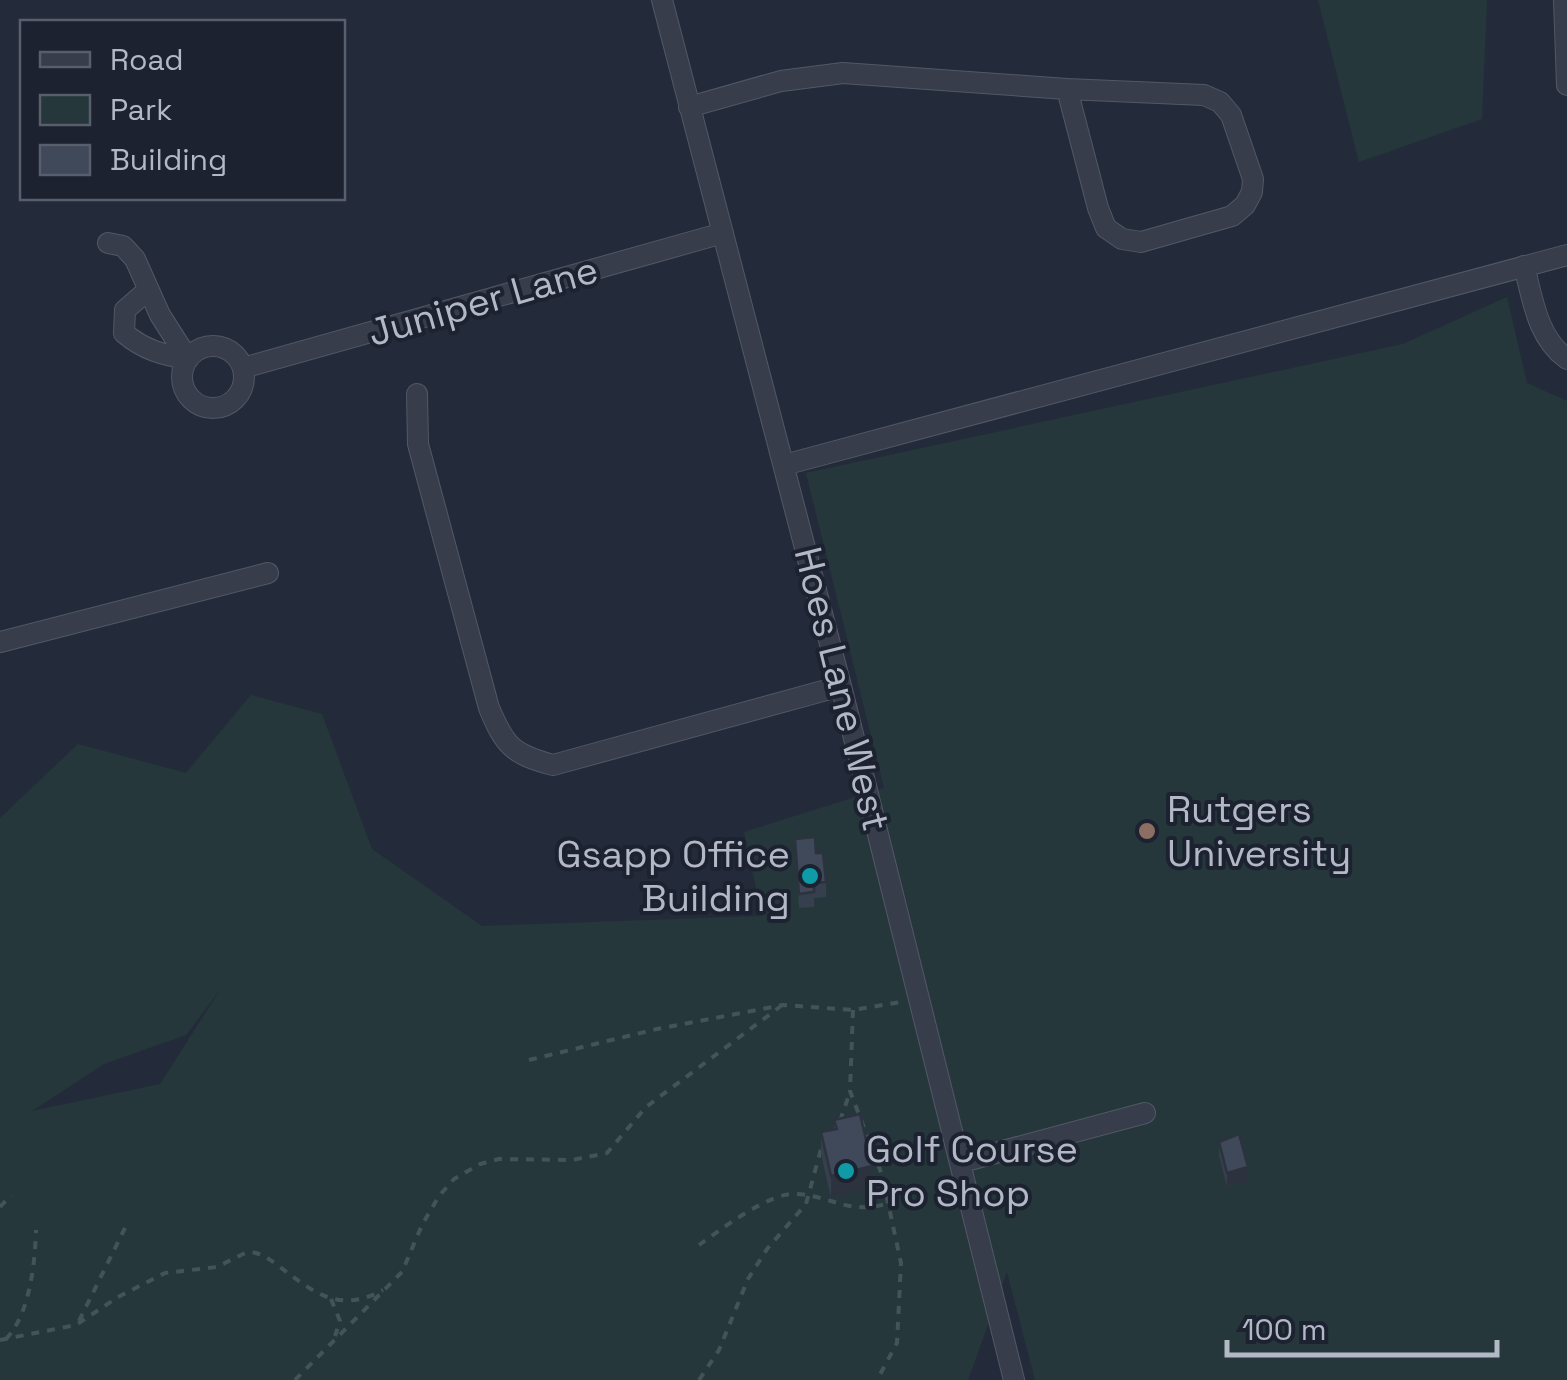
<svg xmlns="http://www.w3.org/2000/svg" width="1567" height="1380" viewBox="0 0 1567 1380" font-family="'Space Grotesk',sans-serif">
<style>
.green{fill:#25373b;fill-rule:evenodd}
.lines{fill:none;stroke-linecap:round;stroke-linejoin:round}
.minor-casing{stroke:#525866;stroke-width:22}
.path{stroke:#435459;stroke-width:4;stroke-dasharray:8 8;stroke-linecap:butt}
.minor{stroke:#373d4b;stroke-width:20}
.wall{fill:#363f4d}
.shaded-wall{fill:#2c333e}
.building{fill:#3f4959;stroke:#2c333e;stroke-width:2.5}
.education-dot{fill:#8d6e63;stroke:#1c2230;stroke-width:4}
.culture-dot{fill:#0f9aa8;stroke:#1c2230;stroke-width:4}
.labels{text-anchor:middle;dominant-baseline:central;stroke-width:8;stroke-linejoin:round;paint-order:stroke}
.street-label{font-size:38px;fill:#b2b8c6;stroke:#1c2230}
.poi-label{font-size:38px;fill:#b2b8c6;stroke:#1c2230;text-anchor:start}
</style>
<rect width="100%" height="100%" fill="#232b3a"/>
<path class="green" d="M1318 0H1487L1482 119 1359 162Z
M1507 297 1527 383 1567 401V1380H1035L1007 1272 968 1380H0V818L78 744 186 773 251 695 322 714 372 849 482 926 762 916 744 832 884 788 806 473 1403 344ZM220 990 160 1084 32 1111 104 1064 186 1035Z"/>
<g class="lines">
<g class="minor-casing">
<path id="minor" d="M662 0 841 686 1014 1380
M1564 0 1567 85
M1067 89 1204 95 1220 102 1231 115 1253 179 1252 192 1245 205 1232 216 1141 242 1122 239 1106 228 1098 208Z
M689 107 781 81 843 73 1067 89
M108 243 123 246 135 259 160 315 188 359
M1524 266C1533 300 1537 337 1567 359
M148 290 125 310 124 333C144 350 163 355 188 359
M182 377a31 31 0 1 1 62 0a31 31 0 1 1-62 0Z
M243 368 723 233
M417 394 418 444 489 708C505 746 512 754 553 765L841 686
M784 465 1567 255
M0 642 268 573
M962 1162 1145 1113"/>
</g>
<path class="path" d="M853 1010 850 1091 882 1175 901 1263 897 1343 877 1380
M529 1060 657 1029 783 1005 853 1010 901 1002
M840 1121 850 1092
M0 1207 11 1195
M699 1245C720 1230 770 1192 795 1194 830 1195 850 1216 888 1203
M331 1299 340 1321 335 1336
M79 1321 125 1228
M6 1339C30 1314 35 1263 36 1230
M0 1340 76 1325 118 1297 165 1273 217 1267 247 1252C259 1252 266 1257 276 1264 312 1291 338 1315 383 1290
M295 1380 402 1272 422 1225 439 1196 454 1179 480 1164 499 1159 572 1160 607 1153 646 1107 781 1006
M699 1380 719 1350 748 1279 767 1249 806 1204 821 1149"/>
<use href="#minor" class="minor"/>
</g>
<path class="wall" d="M795 839 816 853 826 882V897L814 898V907L799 908Z
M834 1120 872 1188 831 1198 821 1154V1132L834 1129Z
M1219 1142 1248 1182 1227 1187 1219 1156Z"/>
<path class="shaded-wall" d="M872 1166V1188L831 1198V1176Z
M1248 1167V1182L1227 1187V1173Z"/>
<path class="building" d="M815 837 816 853H823L826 882 814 883V892L799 894 795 839Z
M860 1114 872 1166 831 1176 821 1132 837 1129 834 1120Z
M1239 1134 1248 1167 1227 1173 1219 1142Z"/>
<circle class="education-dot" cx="1147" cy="831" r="10"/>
<g class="culture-dot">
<circle cx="810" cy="876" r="10"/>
<circle cx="846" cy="1171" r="10"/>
</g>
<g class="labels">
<g class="street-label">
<text transform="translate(483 301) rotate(-16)">Juniper Lane</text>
<text transform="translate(842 689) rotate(76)">Hoes Lane West</text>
</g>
<g class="poi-label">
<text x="1167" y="809">Rutgers<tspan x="1167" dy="44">University</tspan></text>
<text x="790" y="854" text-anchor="end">Gsapp Office<tspan x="790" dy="44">Building</tspan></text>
<text x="866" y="1149">Golf Course<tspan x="866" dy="44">Pro Shop</tspan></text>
</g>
</g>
<rect x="20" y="20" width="325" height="180" fill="#1c2230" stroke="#585e6c" stroke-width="2.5"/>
<rect x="40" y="52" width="50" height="15" fill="#373d4b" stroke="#585e6c" stroke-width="2.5"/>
<text x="110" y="70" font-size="30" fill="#b2b8c6">Road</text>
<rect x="40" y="95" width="50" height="30" fill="#25373b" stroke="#585e6c" stroke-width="2.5"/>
<text x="110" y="120" font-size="30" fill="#b2b8c6">Park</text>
<rect x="40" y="145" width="50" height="30" fill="#3f4959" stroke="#585e6c" stroke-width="2.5"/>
<text x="110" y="170" font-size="30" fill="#b2b8c6">Building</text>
<path d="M1227 1340v15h270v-15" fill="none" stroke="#b2b8c6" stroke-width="5"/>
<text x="1242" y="1340" font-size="30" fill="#b2b8c6" stroke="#1c2230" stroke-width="8" paint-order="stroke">100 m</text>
</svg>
